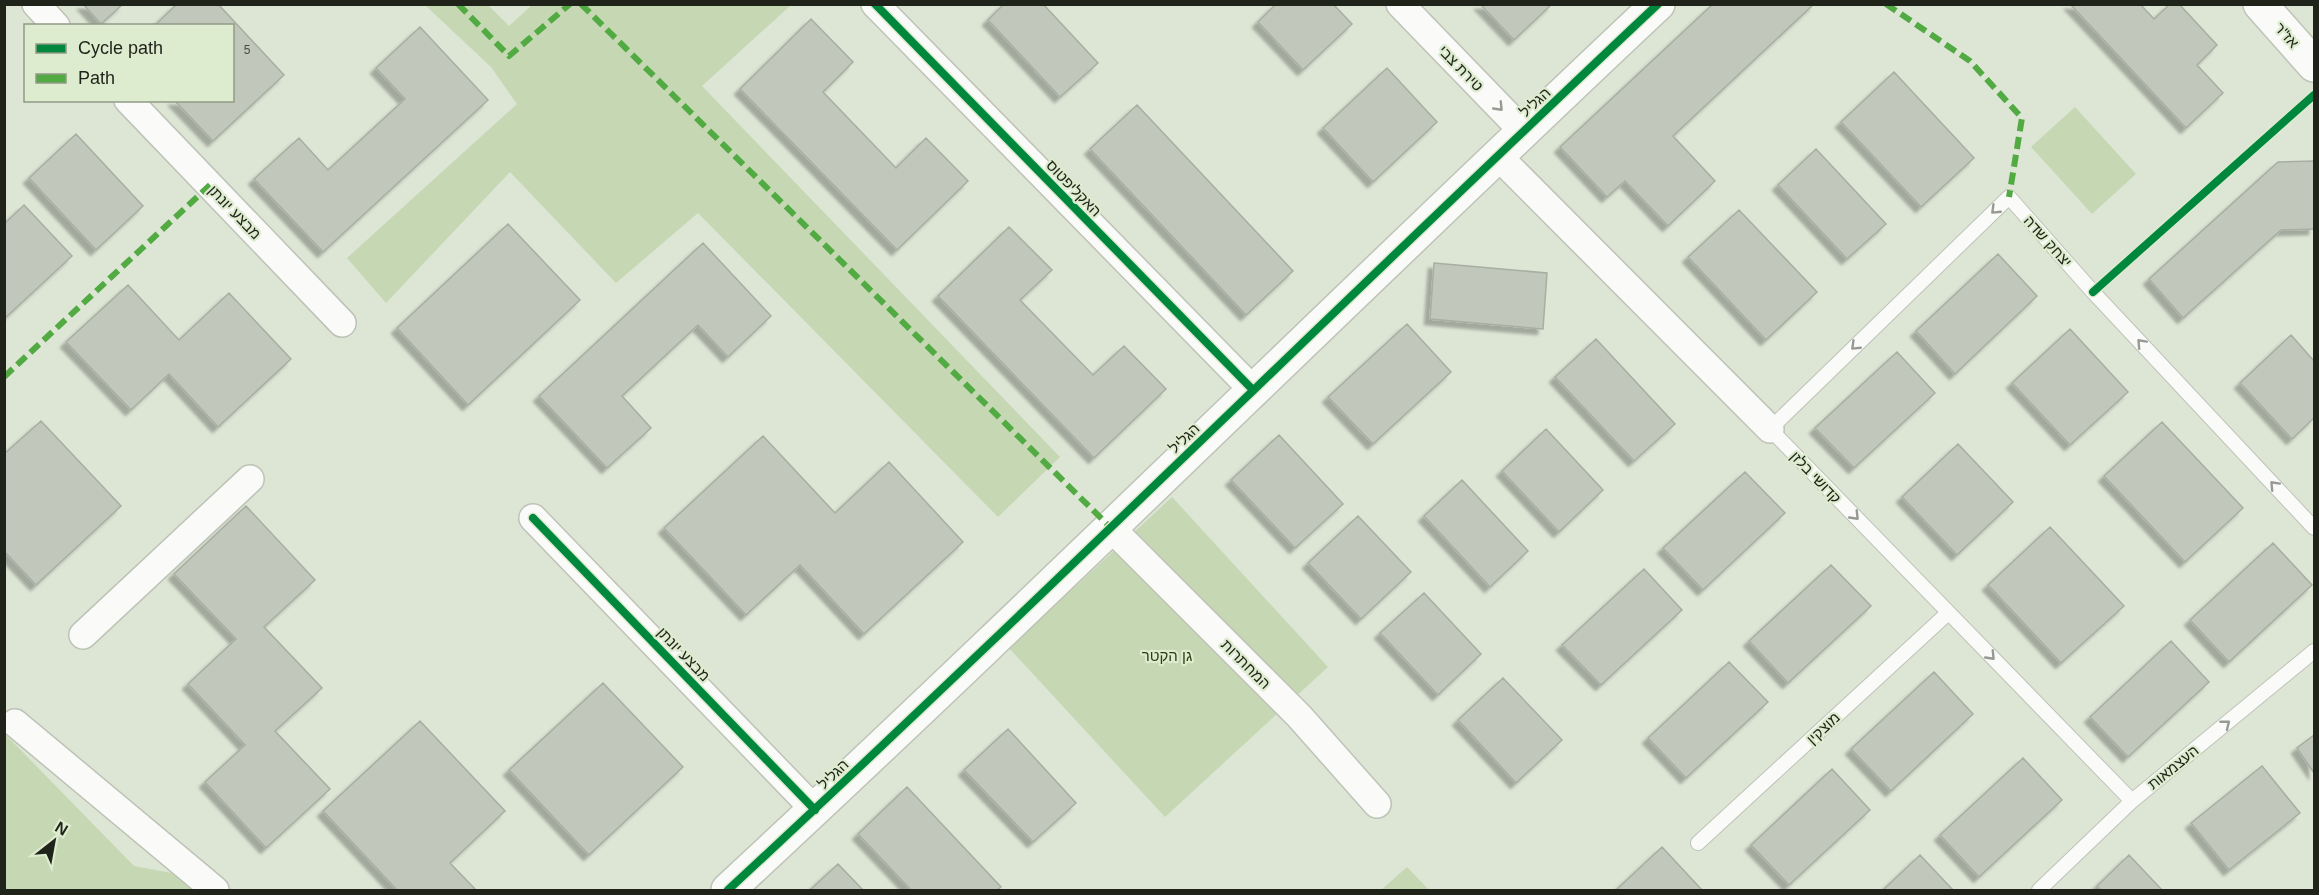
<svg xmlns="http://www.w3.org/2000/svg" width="2319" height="895" viewBox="0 0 2319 895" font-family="Helvetica,Heebo,sans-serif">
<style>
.green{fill:#c6d7b4}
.building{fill:#c1c7bb;stroke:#a8aea2;stroke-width:1.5;filter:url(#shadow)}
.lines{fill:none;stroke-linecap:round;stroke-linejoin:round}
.lane-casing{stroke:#bec3b7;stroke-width:16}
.street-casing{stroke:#bec3b7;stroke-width:30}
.secondary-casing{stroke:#bec3b7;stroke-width:36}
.lane{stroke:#fafbf9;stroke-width:14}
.street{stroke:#fafbf9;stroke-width:27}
.secondary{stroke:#fafbf9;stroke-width:33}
.quiet{stroke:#52aa42;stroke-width:6;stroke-dasharray:12 6;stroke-linecap:butt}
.cycleway-casing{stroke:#ddebcf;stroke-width:11}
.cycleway{stroke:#00873e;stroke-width:8}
.oneway{stroke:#979a94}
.labels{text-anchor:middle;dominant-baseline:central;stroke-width:4.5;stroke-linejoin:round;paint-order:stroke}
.number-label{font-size:12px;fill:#484c42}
.street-label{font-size:15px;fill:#1f2319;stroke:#ddebcf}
.park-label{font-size:15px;fill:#2c3e11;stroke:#ddebcf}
</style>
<defs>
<filter id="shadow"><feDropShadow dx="-5.5" dy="5.5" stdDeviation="1.5" flood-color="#0004"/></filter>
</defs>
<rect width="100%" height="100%" fill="#dde5d5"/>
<path class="green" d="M425 5H488L509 26 532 5H791L702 86 1060 457 998 517 698 213 616 283 510 172 386 303 347 258 517 104 491 67Z
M2075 107 2136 174 2092 214 2031 147Z
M1172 497 1328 667 1165 817 1009 648Z
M4 733 134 866 204 879 235 890H5Z
M1407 867 1429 890H1381Z"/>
<path class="building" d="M83 4H123L101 24Z
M177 4H218L284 75 213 141 174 100H232V26H154Z
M1004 4H1043L1098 63 1060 97 988 20Z
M1276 4H1333L1352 24 1303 70 1258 22Z
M1480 4H1552L1514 40Z
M1713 4H1814L1673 136 1715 181 1668 226 1625 181 1607 197 1560 147Z
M2070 4H2140L2154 19 2170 4H2179L2217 45 2197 65 2223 93 2186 128Z
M811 19 853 62 823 92 896 168 926 138 968 181 897 250 740 89Z
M420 27 488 100 323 252 254 179 299 138 328 170 405 99 376 68Z
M1387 68 1437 122 1373 182 1323 128Z
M1894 72 1974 158 1921 207 1841 122Z
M1137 105 1293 271 1246 315 1090 149Z
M76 134 143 206 96 250 29 178Z
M1816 149 1886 224 1847 259 1778 185Z
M2314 161V229L2281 230 2183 318 2149 279 2278 162Z
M24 205 72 256 4 319V224Z
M1739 210 1817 292 1766 340 1688 257Z
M508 224 580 300 468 405 397 328Z
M1009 227 1052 270 1020 300 1093 375 1124 346 1166 389 1094 458 938 296Z
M703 243 771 316 728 357 698 325 622 396 651 428 607 468 539 396Z
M1998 254 2037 296 1955 374 1916 331Z
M1434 263 1547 273 1543 329 1430 319Z
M128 285 179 340 229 293 291 359 218 427 169 374 131 410 66 342Z
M1407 324 1451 372 1373 444 1328 397Z
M2070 329 2128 392 2070 445 2012 383Z
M2291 335 2314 361V418L2292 439 2240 383Z
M1596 339 1675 424 1634 461 1555 377Z
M1897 352 1935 393 1854 468 1815 428Z
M41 421 121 506 36 585 4 551V454Z
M2162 422 2243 508 2185 562 2104 476Z
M1546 429 1603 490 1559 532 1502 471Z
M1279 435 1343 504 1295 548 1231 480Z
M763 436 835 513 889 462 963 542 864 634 800 565 746 615 664 528Z
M1958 444 2013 502 1957 555 1902 497Z
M1745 472 1785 513 1703 590 1663 548Z
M1462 480 1528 551 1490 587 1424 516Z
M246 506 315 580 264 627 322 688 275 731 330 789 266 848 205 782 245 745 188 684 236 639 174 574Z
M1358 516 1411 572 1361 619 1308 563Z
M2050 527 2124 606 2061 663 1988 585Z
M2273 543 2312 585 2229 662 2190 620Z
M1831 565 1871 606 1788 683 1749 641Z
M1644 569 1682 610 1601 685 1562 645Z
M1424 593 1481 654 1438 695 1380 633Z
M2171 641 2209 682 2128 757 2090 717Z
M1729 662 1768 702 1686 778 1648 738Z
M1934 672 1973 714 1891 791 1851 749Z
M1503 678 1562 740 1516 783 1458 720Z
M603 683 683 767 589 855 509 770Z
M420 721 505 811 450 863 476 890H397L323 811Z
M1008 729 1076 803 1033 842 964 770Z
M2314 735V773L2297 748Z
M2023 758 2062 800 1979 877 1940 835Z
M2262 766 2300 813 2229 870 2191 823Z
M1832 769 1870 810 1789 885 1751 845Z
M907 787 1001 887 997 890H911L858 834Z
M1662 847 1702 890H1616Z
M1920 855 1953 890H1883Z
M2129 855 2162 890H2101L2097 886Z
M838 864 863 890H810Z"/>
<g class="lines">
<g class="lane-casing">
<path id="lane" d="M2132 801 1770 429 2009 197 2093 292 2314 528
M1698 843 1948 613
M2039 890 2132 801 2314 651"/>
</g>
<g class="street-casing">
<path id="street" d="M36 4 56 26
M875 4 1253 390
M1400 4 1523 131
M128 100 342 323
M1498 156 1770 429
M533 518 815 810
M1110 527 1299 716 1377 804
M83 635 250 479
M15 723 215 890"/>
</g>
<g class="secondary-casing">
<path id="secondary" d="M2260 4 2314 65
M728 890C1042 599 1346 297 1658 4"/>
</g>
<use href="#lane" class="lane"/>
<use href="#street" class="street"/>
<use href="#secondary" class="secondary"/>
<path class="quiet" d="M458 4 509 56 570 4
M581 4 1110 527
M1886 4 1970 61 2022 118 2009 197
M4 377 210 185"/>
<g class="cycleway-casing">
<path id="cycleway" d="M875 4 1253 390
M2093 292 2314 95
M533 518 815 810
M728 890C1042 599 1346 297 1658 4"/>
</g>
<use href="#cycleway" class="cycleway"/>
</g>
<defs><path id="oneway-chevron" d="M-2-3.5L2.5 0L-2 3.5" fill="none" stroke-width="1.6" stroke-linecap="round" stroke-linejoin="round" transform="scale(1.5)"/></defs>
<g class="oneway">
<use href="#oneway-chevron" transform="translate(1499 107) rotate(46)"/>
<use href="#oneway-chevron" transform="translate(1995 210) rotate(136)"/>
<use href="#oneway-chevron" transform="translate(2141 343) rotate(-133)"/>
<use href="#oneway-chevron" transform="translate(1855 346) rotate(136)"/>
<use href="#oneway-chevron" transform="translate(2274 485) rotate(-133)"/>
<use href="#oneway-chevron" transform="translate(1855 516) rotate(46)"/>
<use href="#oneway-chevron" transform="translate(1991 656) rotate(46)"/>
<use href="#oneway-chevron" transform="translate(2226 724) rotate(-39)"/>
</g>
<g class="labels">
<g class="number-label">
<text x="247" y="50">5</text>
</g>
<g class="street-label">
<text transform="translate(2287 35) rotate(48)">אז"ר</text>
<text transform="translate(1461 68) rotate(46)">טירת צבי</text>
<text transform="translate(1535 102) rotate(-43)">הגליל</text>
<text transform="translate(1074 188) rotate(46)">האקליפטוס</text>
<text transform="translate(235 212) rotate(46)">מבצע יונתן</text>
<text transform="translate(2048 241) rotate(48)">יצחק שדה</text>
<text transform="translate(1184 438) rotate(-44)">הגליל</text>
<text transform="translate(1816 477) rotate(46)">קדושי בלזן</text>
<text transform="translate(684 654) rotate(46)">מבצע יונתן</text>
<text transform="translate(1246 664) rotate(45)">המחתרות</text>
<text transform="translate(1823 728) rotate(-43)">מוצקין</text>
<text transform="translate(2173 767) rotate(-39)">העצמאות</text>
<text transform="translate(833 774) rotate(-44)">הגליל</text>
</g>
<g class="park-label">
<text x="1167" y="655">גן הקטר</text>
</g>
</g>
<rect width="2319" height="895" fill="none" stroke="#1f2319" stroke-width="12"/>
<rect x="24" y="24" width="210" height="78" fill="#ddebcf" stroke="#919b86" stroke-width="1.5"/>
<rect x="36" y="44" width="30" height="9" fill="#00873e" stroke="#919b86" stroke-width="1.5"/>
<text x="78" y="54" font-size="18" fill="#1f2319">Cycle path</text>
<rect x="36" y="74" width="30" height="9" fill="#52aa42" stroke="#919b86" stroke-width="1.5"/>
<text x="78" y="84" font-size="18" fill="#1f2319">Path</text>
<g transform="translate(54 841) rotate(31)" stroke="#ddebcf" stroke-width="4.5" paint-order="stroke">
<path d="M0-4.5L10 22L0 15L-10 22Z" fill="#1f2319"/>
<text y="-9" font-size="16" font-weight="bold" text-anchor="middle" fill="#1f2319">N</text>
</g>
</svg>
